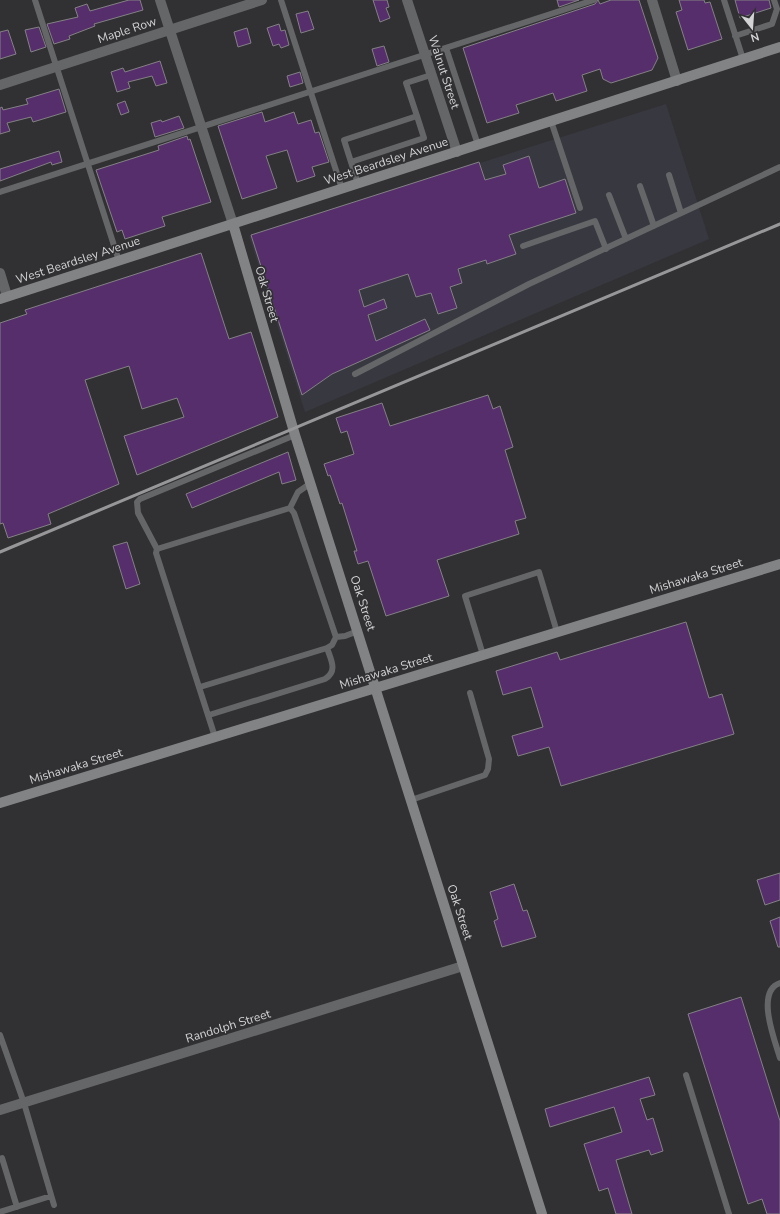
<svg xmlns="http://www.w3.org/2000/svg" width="780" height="1214" viewBox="0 0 780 1214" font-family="'Nunito Sans',sans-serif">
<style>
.built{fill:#383841}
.building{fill:#562e6c;stroke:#838184}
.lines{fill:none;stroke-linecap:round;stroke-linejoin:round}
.lane{stroke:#656667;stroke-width:6}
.street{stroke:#656667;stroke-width:10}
.secondary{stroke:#828385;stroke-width:10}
.rail{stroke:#979799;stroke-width:3}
.labels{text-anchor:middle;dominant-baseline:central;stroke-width:3.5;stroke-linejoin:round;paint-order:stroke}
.street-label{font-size:12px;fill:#d3d3d5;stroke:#313134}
</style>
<rect width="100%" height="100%" fill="#313134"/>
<path class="built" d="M666 104 709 239 305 412 249 236Z"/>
<path class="building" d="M129 0H140L143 10 94 24 95 26 69 36 70 39 54 44 47 24 78 17 75 8 87 4 90 11Z
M373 0H387L389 7 386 8 390 18 380 22Z
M557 0H579L559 7Z
M598 0 600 4 611 0H639L658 58 652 70 611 83 603 79 600 69 582 75 587 91 556 101 553 93 516 105 519 113 487 123 463 48 595 4Z
M679 0H704L705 3 710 2 722 39 688 50 676 12 682 10Z
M735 0H769L771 8 740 18Z
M308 11 314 29 301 33 296 14Z
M279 24 281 31 285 30 289 45 281 48 279 44 273 46 267 28Z
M39 27 46 47 31 52 25 30Z
M247 28 251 43 238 47 234 32Z
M8 30 16 54 0 59V32Z
M384 46 389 62 377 66 372 49Z
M160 61 167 83 156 86 152 76 128 82 130 88 117 92 111 72 123 68 125 72Z
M300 72 303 83 290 87 287 76Z
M59 89 66 112 33 122 31 117 7 123 10 131 0 134V108L2 107 3 110 28 104 26 99Z
M125 101 129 112 121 115 117 104Z
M262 112 265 122 294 112 298 124 311 120 315 133 319 132 329 162 312 167 315 176 297 182 287 150 266 156 277 188 242 199 218 126Z
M179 116 184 128 155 137 151 123 161 120 162 122Z
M187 136 188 140 190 139 211 202 162 217 165 226 125 239 122 230 117 232 96 170 159 150 158 146Z
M59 151 62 162 52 165 51 162 0 181V169Z
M529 156 539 188 565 179 576 213 509 235 516 254 487 264 486 260 458 269 462 283 450 287 457 308 438 314 431 293 416 297 408 274 359 290 364 307 384 299 387 308 368 315 376 341 425 319 430 330 332 374 302 395 251 235 479 162 485 180 506 174 503 165Z
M201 253 229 339 251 332 278 417 137 475 124 436 184 417 177 398 142 409 129 366 85 380 119 484 48 514 51 524 8 538 3 523 0 524V323L27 314 25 310Z
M488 395 493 409 500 406 513 447 505 450 526 518 515 521 519 534 437 560 449 596 386 616 368 561 358 564 354 551H357L342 503 340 504 330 475 328 476 324 464 354 454 347 431 341 433 336 418 382 403 390 426Z
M288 452 296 480 282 484 279 472 192 508 186 494Z
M127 542 140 584 126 589 113 546Z
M686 622 709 698 722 694 734 734 561 786 549 747 518 756 512 736 543 727 531 687 503 695 496 671 557 652 560 660Z
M780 873V900L765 905 757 880Z
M514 884 523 911 527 910 536 937 502 947 494 921 498 919 490 892Z
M780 917V947H778L770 921Z
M741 997 780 1121V1214H767L762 1199 748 1204 688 1014Z
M649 1077 655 1095 640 1099 647 1120 653 1118 663 1151 651 1155 649 1150 616 1160 632 1214H616L608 1188 599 1191 584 1144 622 1132 614 1107 550 1127 545 1109Z"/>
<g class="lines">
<path class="lane" d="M35 0 119 261
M281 0 342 189
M724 0 743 59
M735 36 772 24 777 9 774 0
M446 48 478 145
M551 121 580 208
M351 162 424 138 417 116
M669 175 681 213
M358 184 344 140 417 116 406 83 431 75
M640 186 654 226
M0 192 594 0
M609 195 626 239
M523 246 595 221 606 249
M355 374 529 284 780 167
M290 508 298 492 311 483
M157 549 138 513 137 502 140 499 295 435
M483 655 465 596 539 572 557 632
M200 687 327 648 332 645 336 637
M209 715 325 679C338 671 331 660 327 648
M215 737 156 553 157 549 290 508 294 513 336 637 345 636 358 631
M411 800 485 775 488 769 489 759 470 693
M780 983C755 991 775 1041 780 1058
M0 1035 24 1103 54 1205
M686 1075 729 1214
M2 1158 17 1207
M0 1212 51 1196"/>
<path class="street" d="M160 0 233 224
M407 0 457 152
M652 0 677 81
M0 85 262 0
M0 273 7 296
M0 1110 463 966"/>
<path class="secondary" d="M233 224 295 435 542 1214
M0 299 780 47
M0 803 780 564"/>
<path class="rail" d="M0 552 780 224"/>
</g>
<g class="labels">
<g class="street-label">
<text transform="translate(127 30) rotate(-18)">Maple Row</text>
<text transform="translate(444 72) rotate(72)">Walnut Street</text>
<text transform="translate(386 161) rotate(-18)">West Beardsley Avenue</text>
<text transform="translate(78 260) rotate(-18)">West Beardsley Avenue</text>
<text transform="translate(267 294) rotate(74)">Oak Street</text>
<text transform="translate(696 576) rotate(-17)">Mishawaka Street</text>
<text transform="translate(363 603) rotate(72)">Oak Street</text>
<text transform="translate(386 671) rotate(-17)">Mishawaka Street</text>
<text transform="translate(76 766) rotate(-17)">Mishawaka Street</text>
<text transform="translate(460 912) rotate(72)">Oak Street</text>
<text transform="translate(228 1026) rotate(-17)">Randolph Street</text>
</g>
</g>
<g transform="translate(752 28) rotate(163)" stroke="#313134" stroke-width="3" paint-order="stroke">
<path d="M0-3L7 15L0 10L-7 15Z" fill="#d3d3d5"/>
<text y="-6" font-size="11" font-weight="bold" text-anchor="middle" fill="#d3d3d5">N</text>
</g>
</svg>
